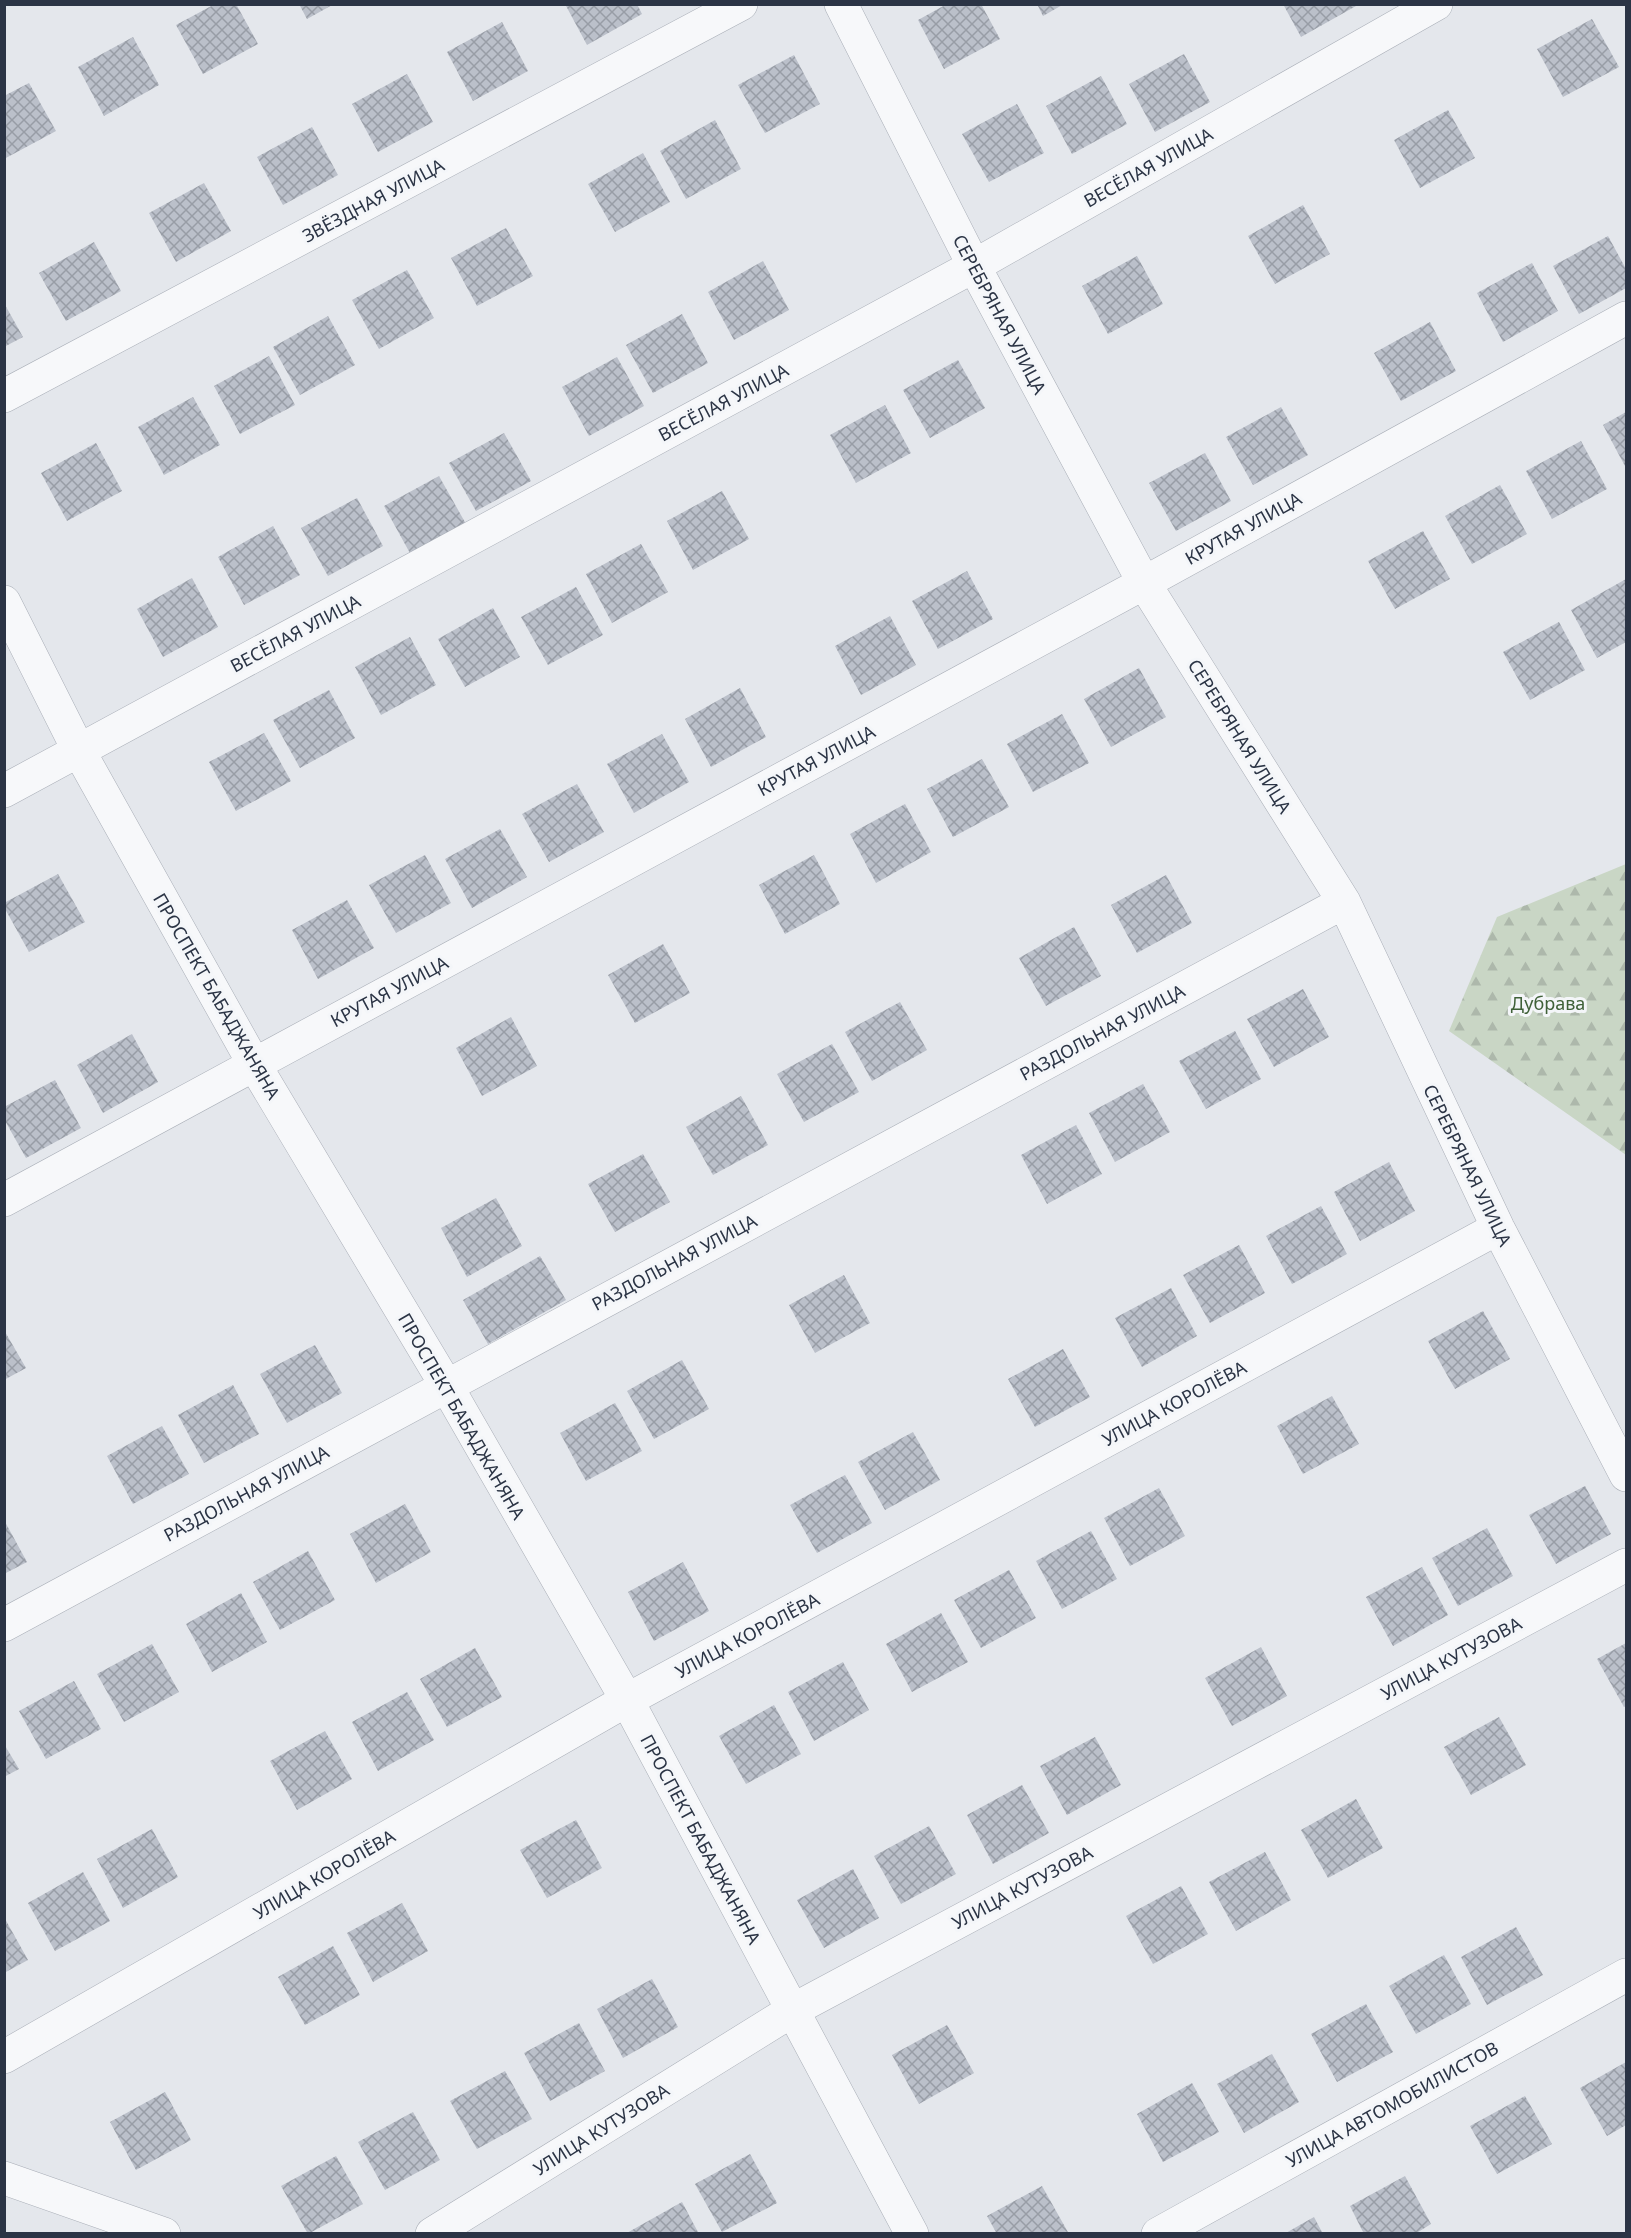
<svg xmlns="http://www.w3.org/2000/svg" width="1631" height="2238" viewBox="0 0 1631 2238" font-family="'Noto Sans',sans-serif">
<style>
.forest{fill:url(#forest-firs)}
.building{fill:url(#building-cross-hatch)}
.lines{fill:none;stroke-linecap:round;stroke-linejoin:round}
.minor-casing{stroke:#a9aeb7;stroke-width:34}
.minor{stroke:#f7f8fa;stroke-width:33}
.labels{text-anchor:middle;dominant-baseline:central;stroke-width:6;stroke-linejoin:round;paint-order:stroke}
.street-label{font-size:18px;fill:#2b3445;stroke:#f4f6f9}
.park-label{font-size:18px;fill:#3f6138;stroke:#f4f6f9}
</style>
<defs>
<pattern id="forest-firs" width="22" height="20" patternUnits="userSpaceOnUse" patternTransform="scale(1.5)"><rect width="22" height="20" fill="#c9d6c5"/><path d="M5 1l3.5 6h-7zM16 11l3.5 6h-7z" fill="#adb8ab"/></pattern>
<pattern id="building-cross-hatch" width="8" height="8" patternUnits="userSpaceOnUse" patternTransform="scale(1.5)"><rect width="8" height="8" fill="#bbc0ca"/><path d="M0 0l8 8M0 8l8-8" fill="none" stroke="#989da6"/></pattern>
</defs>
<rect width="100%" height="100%" fill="#e4e7ec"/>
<path class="forest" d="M1626 864V1155L1449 1031 1497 917Z"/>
<path class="building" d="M215 4H236L258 44 203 74 176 25Z
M299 4H334L307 19Z
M565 4H637L642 14 587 45Z
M947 4H981L1000 39 944 69 918 20Z
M1037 4H1064L1043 16Z
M1283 4H1355L1356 6 1301 37Z
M1592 19 1619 67 1563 97 1537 49Z
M502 22 528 71 473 101 447 52Z
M133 37 159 85 104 116 78 67Z
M1184 54 1210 102 1155 132 1129 84Z
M794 55 820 104 765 133 738 85Z
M407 74 433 122 378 152 352 104Z
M1101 76 1127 124 1072 154 1046 106Z
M29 83 56 131 4 159V96Z
M1017 104 1044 153 989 182 962 134Z
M1448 110 1475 158 1420 188 1394 140Z
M715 120 741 169 686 199 660 151Z
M312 127 338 175 283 205 257 157Z
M643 153 670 202 615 232 588 184Z
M204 183 231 231 176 262 149 213Z
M1303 205 1330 254 1275 284 1248 236Z
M506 228 533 276 477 306 451 258Z
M1608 236 1626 269V288L1579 314 1553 266Z
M94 242 121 291 66 321 39 273Z
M1137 256 1163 304 1108 334 1082 286Z
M763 261 789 310 734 340 708 292Z
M1532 263 1558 311 1503 342 1477 293Z
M407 270 434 318 379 349 352 300Z
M4 303 23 337 4 347Z
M682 314 708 363 653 393 626 345Z
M328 316 355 365 300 395 273 347Z
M1430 322 1456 371 1401 401 1374 353Z
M269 356 295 405 240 434 214 386Z
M617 357 644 406 589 436 562 387Z
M958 360 985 408 930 438 903 390Z
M193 397 220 445 164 475 138 427Z
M885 405 911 453 856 483 830 435Z
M1281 407 1308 455 1253 485 1226 437Z
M1626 412V468L1603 425Z
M504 433 531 481 476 511 449 463Z
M1581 441 1607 489 1552 519 1526 471Z
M96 443 122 491 67 521 41 473Z
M1205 453 1231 501 1176 531 1149 483Z
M439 476 466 524 411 555 384 506Z
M1500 485 1527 534 1472 564 1445 516Z
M722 491 749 539 693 570 667 521Z
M357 498 383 546 328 576 301 528Z
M273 526 300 575 244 605 218 557Z
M1423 531 1450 579 1395 609 1368 561Z
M641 544 668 592 612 623 586 574Z
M967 571 993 619 938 649 912 601Z
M192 578 218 627 163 657 137 609Z
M1626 579V642L1597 658 1571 610Z
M576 587 603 635 548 665 521 617Z
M493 608 520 657 465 687 438 639Z
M890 616 916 665 861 695 835 646Z
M1559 622 1585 670 1530 700 1503 652Z
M410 637 436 685 381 715 355 667Z
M1139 668 1166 717 1111 747 1084 699Z
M740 688 766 737 711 767 685 719Z
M329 690 355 738 300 768 273 720Z
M1062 714 1089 763 1033 792 1007 744Z
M264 733 291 781 236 811 209 762Z
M662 734 689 782 634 813 607 764Z
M982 759 1009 807 953 837 927 789Z
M577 784 604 832 549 862 522 814Z
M905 804 931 852 876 883 850 834Z
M500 829 527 877 472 908 445 859Z
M425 855 451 903 396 933 369 885Z
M814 855 840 904 785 934 759 885Z
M58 874 85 922 29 952 4 907V903Z
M1166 875 1192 923 1137 953 1111 905Z
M347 900 374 948 318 979 292 930Z
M1074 927 1101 976 1046 1006 1019 958Z
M663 944 690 993 635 1023 608 975Z
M1303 989 1329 1037 1274 1067 1247 1019Z
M900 1002 927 1050 872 1081 845 1032Z
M511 1017 537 1066 482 1096 456 1048Z
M1235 1031 1261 1079 1206 1109 1179 1061Z
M132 1034 158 1082 103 1113 77 1065Z
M832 1044 859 1092 804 1122 777 1074Z
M55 1080 81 1128 26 1158 4 1119V1107Z
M1143 1084 1170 1132 1115 1162 1089 1113Z
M741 1096 768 1145 713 1175 686 1127Z
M1076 1125 1102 1174 1047 1204 1021 1155Z
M643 1154 670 1202 615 1232 588 1184Z
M1389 1162 1415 1211 1360 1241 1334 1192Z
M496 1198 522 1246 467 1277 441 1228Z
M1321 1206 1347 1254 1292 1284 1266 1236Z
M1239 1245 1265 1293 1210 1323 1183 1275Z
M540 1256 566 1300 488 1344 463 1300Z
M844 1275 870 1323 815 1353 789 1305Z
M1171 1288 1197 1336 1142 1367 1115 1318Z
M1483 1311 1510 1359 1455 1389 1428 1341Z
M4 1330 26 1368 4 1380Z
M315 1345 342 1393 287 1423 260 1374Z
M1063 1349 1090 1397 1035 1427 1008 1379Z
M682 1360 709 1409 654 1439 627 1391Z
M233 1385 259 1434 204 1463 178 1415Z
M1332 1396 1359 1444 1303 1474 1277 1426Z
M615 1403 642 1451 586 1481 560 1433Z
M162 1426 189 1474 133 1504 107 1456Z
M913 1432 940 1480 885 1510 858 1462Z
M845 1475 872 1523 817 1553 790 1505Z
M1585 1486 1611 1534 1556 1564 1529 1515Z
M1159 1488 1185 1536 1130 1566 1104 1518Z
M405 1504 431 1552 376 1583 350 1534Z
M4 1520 27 1562 4 1574Z
M1487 1528 1513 1576 1458 1606 1432 1558Z
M1091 1531 1117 1579 1062 1609 1036 1561Z
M308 1551 335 1600 280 1630 253 1582Z
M683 1562 709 1611 654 1641 628 1592Z
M1422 1567 1448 1615 1393 1646 1366 1597Z
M1009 1570 1036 1618 981 1648 954 1600Z
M241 1593 267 1642 212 1672 186 1624Z
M941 1613 968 1662 912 1692 886 1644Z
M1626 1643V1706L1624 1707 1597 1659Z
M152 1644 179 1692 124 1722 97 1674Z
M1261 1647 1287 1696 1232 1726 1205 1678Z
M475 1648 502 1697 447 1727 420 1679Z
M843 1662 869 1710 814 1741 788 1692Z
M74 1681 101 1729 46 1759 19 1711Z
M407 1692 434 1740 378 1771 352 1722Z
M774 1705 801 1754 746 1784 719 1736Z
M1499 1717 1526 1765 1471 1795 1444 1747Z
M325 1731 352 1779 297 1810 270 1761Z
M1095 1737 1121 1785 1067 1815 1040 1766Z
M4 1744 19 1769 4 1777Z
M1022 1785 1049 1833 993 1864 967 1815Z
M1356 1799 1383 1848 1328 1878 1301 1830Z
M576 1820 602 1868 547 1898 520 1850Z
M929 1826 956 1874 901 1904 874 1856Z
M152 1829 178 1877 123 1908 97 1859Z
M1265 1852 1291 1900 1236 1931 1209 1882Z
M853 1869 879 1918 824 1948 797 1900Z
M83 1872 110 1921 55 1951 28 1903Z
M1181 1886 1208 1934 1153 1964 1126 1916Z
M402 1903 428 1951 373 1982 347 1933Z
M4 1917 28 1960 4 1973Z
M1516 1927 1543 1975 1487 2005 1461 1957Z
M333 1946 360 1995 305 2025 278 1977Z
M1444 1955 1471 2004 1416 2034 1389 1986Z
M652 1979 678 2027 623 2058 597 2009Z
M1366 2004 1393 2052 1337 2082 1311 2034Z
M579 2023 605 2071 550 2101 524 2053Z
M947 2025 974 2073 919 2104 892 2055Z
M1272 2054 1299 2102 1244 2133 1217 2084Z
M1626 2062V2125L1607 2136 1580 2088Z
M505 2071 532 2119 477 2149 450 2101Z
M1192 2083 1219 2132 1163 2162 1137 2114Z
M165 2092 191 2140 136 2170 110 2122Z
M1525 2096 1552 2144 1497 2174 1470 2126Z
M413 2112 440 2160 385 2190 358 2142Z
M750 2154 777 2203 722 2232 695 2184Z
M336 2156 363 2204 308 2234 281 2186Z
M1405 2176 1431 2224 1415 2234H1364L1350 2206Z
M1042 2186 1069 2234H997L987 2216Z
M682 2202 699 2234H625Z
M1314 2217 1323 2234H1284Z"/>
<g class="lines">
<g class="minor-casing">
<path id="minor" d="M841 4 974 266 1144 583 1344 902 1498 1228 1626 1475
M4 396 741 4
M4 602 79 751 254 1064 446 1385 627 1700 912 2234
M4 791 974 266 1436 4
M4 1200 1144 583 1626 318
M4 1625 1344 902
M4 2057 627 1700 1498 1228
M4 2178 164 2234
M432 2234 793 2010 1626 1565
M1158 2234 1626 1975"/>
</g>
<use href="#minor" class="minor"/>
</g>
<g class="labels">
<g class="street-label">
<text transform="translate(1148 167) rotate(-29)">ВЕСЁЛАЯ УЛИЦА</text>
<text transform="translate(373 200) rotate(-28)">ЗВЁЗДНАЯ УЛИЦА</text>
<text transform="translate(1000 314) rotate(62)">СЕРЕБРЯНАЯ УЛИЦА</text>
<text transform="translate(723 402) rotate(-28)">ВЕСЁЛАЯ УЛИЦА</text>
<text transform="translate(1243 528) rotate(-29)">КРУТАЯ УЛИЦА</text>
<text transform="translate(295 633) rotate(-28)">ВЕСЁЛАЯ УЛИЦА</text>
<text transform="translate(1240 736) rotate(58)">СЕРЕБРЯНАЯ УЛИЦА</text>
<text transform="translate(816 760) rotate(-28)">КРУТАЯ УЛИЦА</text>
<text transform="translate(389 991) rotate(-28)">КРУТАЯ УЛИЦА</text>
<text transform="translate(217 996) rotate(60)">ПРОСПЕКТ БАБАДЖАНЯНА</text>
<text transform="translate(1102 1032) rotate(-28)">РАЗДОЛЬНАЯ УЛИЦА</text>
<text transform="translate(1468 1165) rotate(64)">СЕРЕБРЯНАЯ УЛИЦА</text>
<text transform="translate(674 1262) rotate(-28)">РАЗДОЛЬНАЯ УЛИЦА</text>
<text transform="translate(1174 1403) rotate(-28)">УЛИЦА КОРОЛЁВА</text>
<text transform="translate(462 1416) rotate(60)">ПРОСПЕКТ БАБАДЖАНЯНА</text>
<text transform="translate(246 1493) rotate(-28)">РАЗДОЛЬНАЯ УЛИЦА</text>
<text transform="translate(747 1635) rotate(-28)">УЛИЦА КОРОЛЁВА</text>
<text transform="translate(1451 1658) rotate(-28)">УЛИЦА КУТУЗОВА</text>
<text transform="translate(701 1839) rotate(62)">ПРОСПЕКТ БАБАДЖАНЯНА</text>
<text transform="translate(324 1874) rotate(-30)">УЛИЦА КОРОЛЁВА</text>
<text transform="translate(1022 1887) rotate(-28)">УЛИЦА КУТУЗОВА</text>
<text transform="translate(1392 2104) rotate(-29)">УЛИЦА АВТОМОБИЛИСТОВ</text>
<text transform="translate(601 2129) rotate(-32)">УЛИЦА КУТУЗОВА</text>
</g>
<g class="park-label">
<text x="1548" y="1003">Дубрава</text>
</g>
</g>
<rect width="1631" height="2238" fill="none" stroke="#2b3445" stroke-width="12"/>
</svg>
